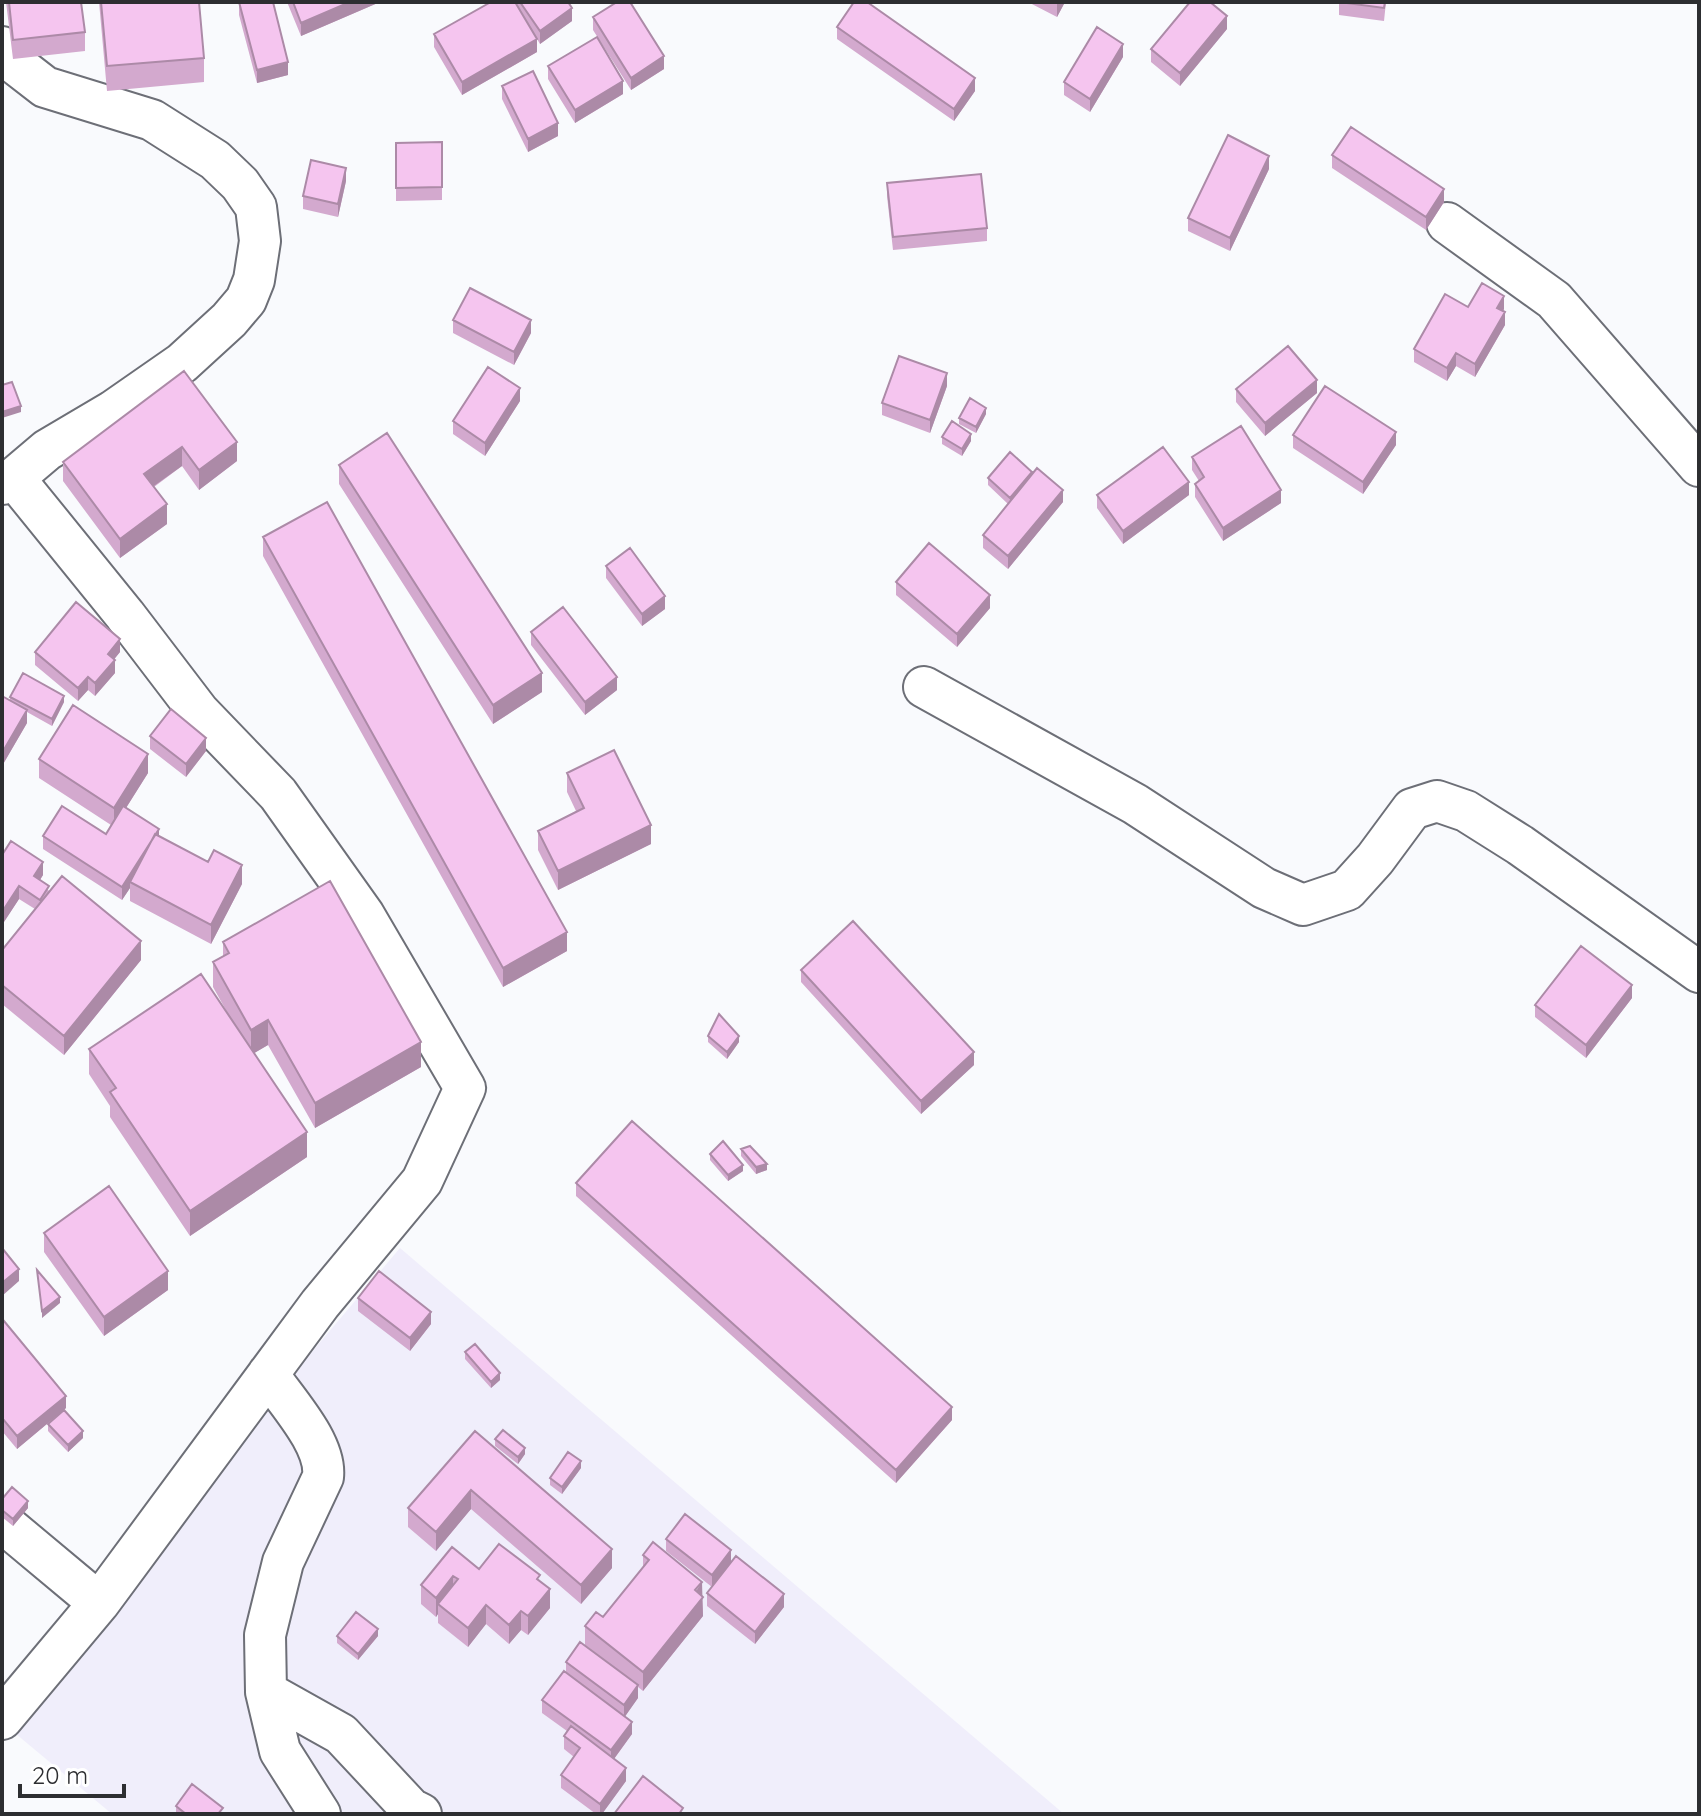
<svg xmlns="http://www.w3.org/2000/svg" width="1701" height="1816" viewBox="0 0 1701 1816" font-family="Quicksand,sans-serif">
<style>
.industrial{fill:#f0eefb}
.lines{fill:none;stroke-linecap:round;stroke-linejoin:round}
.minor-casing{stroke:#6d6f77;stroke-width:44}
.minor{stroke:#fff;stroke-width:40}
.wall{fill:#d3a9ce}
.shaded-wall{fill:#ac8aa7}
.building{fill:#f5c5ef;stroke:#ac8aa7;stroke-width:2}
</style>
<rect width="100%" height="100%" fill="#f9fafd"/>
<path class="industrial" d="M400 1248 1064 1814H112L10 1729 294 1373Z"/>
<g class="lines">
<g class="minor-casing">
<path id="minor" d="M2 47 5 56 45 87 152 120 215 160 240 184 256 207 260 241 254 280 246 300 229 320 182 363 113 411 47 450 14 478 2 484
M1447 223 1554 300 1699 466
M924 687 1135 804 1264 888 1303 905 1347 890 1375 859 1412 809 1437 801 1466 811 1520 845 1699 972
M268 1374C287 1402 327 1444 323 1477L283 1562 265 1635 266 1692 280 1751 320 1814
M2 1522 99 1603
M266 1692 341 1734 411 1809 421 1814
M2 1719 99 1603 320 1304 422 1181 465 1088 364 915 278 794 199 712 125 615 14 478"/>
</g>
<use href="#minor" class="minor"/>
</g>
<path class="wall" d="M6 2H81L85 32V51L13 59Z
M99 2H199L204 58V82L107 91Z
M239 2 288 75 257 83 239 15Z
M287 2H380L301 36Z
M491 2H568L572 21 540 44 537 39V52L462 95 434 47V34Z
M1028 2H1065L1057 17Z
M1339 2H1386L1384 21 1339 15Z
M593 17 664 69 631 90 593 30Z
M837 27 975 91 954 121 837 39Z
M1227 29 1180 86 1151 62V49Z
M1123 57 1090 112 1064 95V82Z
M548 66 623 94 575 123 548 79Z
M502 86 558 136 528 152 502 99Z
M442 142V200L396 201V143Z
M1332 155 1444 202 1426 230 1332 168Z
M1269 169 1230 251 1188 231V218Z
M346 181 338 217 303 209V196Z
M887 183 987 228V241L893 250 887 196Z
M1468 307 1504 309 1503 311 1505 325 1475 377 1456 366 1447 381 1414 362V349Z
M453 320 531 333 514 365 453 333Z
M184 371 237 461 199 490 182 466 154 487 167 524 120 558 63 481V462Z
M947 386 930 433 882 415V403Z
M1236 389 1317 393 1265 436 1236 402Z
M520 401 485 456 453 434V421Z
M986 414 976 433 959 424V418Z
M1293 435 1396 445 1363 494 1293 448Z
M942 437 971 441 962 456 942 444Z
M1192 457 1281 503 1223 541 1195 497V484L1199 481 1192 470Z
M339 465 542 692 493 724 339 484Z
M1032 474 1063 502 1008 569 983 548V535L1008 504 988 485V478Z
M1097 495H1189L1123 544 1097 508Z
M263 537 567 951 503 987 263 556Z
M606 566 665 609 642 626 606 578Z
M896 582 990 608 957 647 896 595Z
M531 632 617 690 585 715 531 645Z
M35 652H120L114 659 115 673 95 696 88 690 78 701 35 665Z
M2 696 10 701V697L64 702 52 726 27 712V723L2 766Z
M150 736 206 751 186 777 150 749Z
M39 759 148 773 126 808 159 836 242 884 211 944 130 901V888L122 900 43 849V836L106 834 111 825 39 778Z
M567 773 651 844 558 890 538 850V831L576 811 567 792Z
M2 855 43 875 40 880 49 891 141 960 64 1055 2 1004V950L35 909 19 899 2 925Z
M223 942 421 1067 315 1128 268 1045 254 1053 307 1157 190 1236 110 1117V1106L89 1074V1049L227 1012 213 987V962L223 956Z
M801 970 974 1065 921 1114 801 982Z
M1632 998 1586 1058 1535 1017V1005Z
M708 1036 739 1042 727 1059 708 1042Z
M741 1149 767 1170 756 1174 741 1156Z
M710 1154 743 1171 728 1181 710 1160Z
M576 1183 952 1420 896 1483 576 1196Z
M44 1233 168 1290 104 1336 44 1252Z
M358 1298 431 1324 410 1351 358 1311Z
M2 1323 66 1408 17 1449 2 1431Z
M465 1352 500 1380 491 1388 465 1359Z
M48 1424 83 1438 68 1452 48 1431Z
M475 1431 612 1568 581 1604 471 1509 436 1551 408 1527V1508Z
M495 1439 525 1454 518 1464 495 1446Z
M581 1468 562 1494 550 1485V1478Z
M2 1499 28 1508 13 1526 2 1517Z
M666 1539 731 1562 784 1607 755 1644 707 1606V1593L712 1587 666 1551Z
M643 1555 702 1595 703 1616 643 1691 638 1687V1698L625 1716 632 1734 614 1759 626 1781 602 1814H596L561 1788V1775L574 1757 564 1749V1736L567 1731 542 1713V1700L566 1673V1662L606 1661 585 1645V1626L603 1617 643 1567Z
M479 1569 540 1582 550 1608 528 1635 521 1630 509 1644 486 1624 468 1647 438 1623V1614L436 1617 421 1604V1585Z
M337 1636H378L358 1660 337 1643Z
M176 1806 223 1814H178L176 1812Z"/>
<path class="shaded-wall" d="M350 2H380L301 36V23Z
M1059 2H1065L1057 17V4Z
M572 8V21L540 44V31Z
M1227 16V29L1180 86V73Z
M537 39V52L462 95V82Z
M1123 44V57L1090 112V99Z
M664 56V69L631 90V78Z
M288 62V75L257 83V70Z
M975 78V91L954 121V109Z
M623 81V94L575 123V110Z
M558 123V136L528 152V139Z
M1269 156V169L1230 251V238Z
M346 168V181L338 217V204Z
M1444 189V202L1426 230V217Z
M1504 296V309L1497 321V308Z
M1505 312V325L1475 377V364Z
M531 320V333L514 365V352Z
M1456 353V366L1447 381V368Z
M947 373V386L930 433V420Z
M1317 380V393L1265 436V423Z
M520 388V401L485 456V443Z
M21 406V412L2 418V412Z
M986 408V414L976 433V427Z
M1396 432V445L1363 494V482Z
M971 434V441L962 456V449Z
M237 442V461L199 490V470Z
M182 447V466L144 493V474Z
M1032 472V478L1010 504V498Z
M1189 482V495L1123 544V531Z
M1063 490V502L1008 569V556Z
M1281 490V503L1223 541V528Z
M167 504V524L120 558V539Z
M990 595V608L957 647V634Z
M665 596V609L642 626V614Z
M120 639V652L108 667V654Z
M115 660V673L95 696V683Z
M542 673V692L493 724V705Z
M88 677V690L78 701V688Z
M617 677V690L585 715V702Z
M64 696V702L52 726V719Z
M27 710V723L2 766V753Z
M206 738V751L186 777V764Z
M148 754V773L114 827V808Z
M651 825V844L558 890V871Z
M159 829V842L130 882V888L122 900V887Z
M43 862V875L34 889V876Z
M242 865V884L211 944V925Z
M19 886V899L2 925V912Z
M567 932V951L503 987V968Z
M141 941V960L64 1055V1036Z
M1632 985V998L1586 1058V1045Z
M268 1020V1045L251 1055V1030Z
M739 1036V1042L727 1059V1052Z
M421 1042V1067L315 1128V1103Z
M974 1052V1065L921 1114V1101Z
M307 1132V1157L190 1236V1211Z
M767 1164V1170L756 1174V1167Z
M743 1165V1171L728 1181V1175Z
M19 1269V1281L2 1296V1283Z
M168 1271V1290L104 1336V1317Z
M60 1297V1303L42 1318V1311Z
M431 1312V1324L410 1351V1338Z
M500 1373V1380L491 1388V1382Z
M66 1396V1408L17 1449V1436Z
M952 1407V1420L896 1483V1470Z
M83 1431V1438L68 1452V1445Z
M525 1448V1454L518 1464V1457Z
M581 1461V1468L562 1494V1487Z
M471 1490V1509L436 1551V1532Z
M28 1501V1508L13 1526V1519Z
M612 1549V1568L581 1604V1585Z
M731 1550V1563L712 1588V1575Z
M453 1576V1595L438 1604V1614L436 1617V1598Z
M702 1582 703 1616 643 1691V1672Z
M550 1589V1608L528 1635V1616Z
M784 1594V1607L755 1644V1632Z
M486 1605V1624L468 1647V1628Z
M521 1611V1630L509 1644V1625Z
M378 1629V1636L358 1660V1654Z
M638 1685V1698L624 1718V1705Z
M632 1722V1734L611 1763V1750Z
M626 1768V1781L602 1814H600V1804Z"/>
<path class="building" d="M9 2H81L85 32 13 40Z
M101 2H199L204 58 107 66Z
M239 2H273L288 62 257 70Z
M293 2H350L301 23Z
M491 2H515L537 39 462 82 434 34Z
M520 2H568L572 8 540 31Z
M617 2H630L664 56 631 78 593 17Z
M854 2H867L975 78 954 109 837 27Z
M1190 2H1210L1227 16 1180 73 1151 49Z
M1339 2H1385L1384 8Z
M1097 27 1123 44 1090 99 1064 82Z
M597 37 623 81 575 110 548 66Z
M533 71 558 123 528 139 502 86Z
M1351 127 1444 189 1426 217 1332 155Z
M1228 135 1269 156 1230 238 1188 218Z
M442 142V187L396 188V143Z
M311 160 346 168 338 204 303 196Z
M981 174 987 228 893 237 887 183Z
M1482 283 1504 296 1497 308 1505 312 1475 364 1456 353 1447 368 1414 349 1445 294 1468 307Z
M470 288 531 320 514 352 453 320Z
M1288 346 1317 380 1265 423 1236 389Z
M899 356 947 373 930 420 882 403Z
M488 367 520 388 485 443 453 421Z
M184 371 237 442 199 470 182 447 144 474 167 504 120 539 63 462Z
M12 382 21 406 2 412V385Z
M1325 386 1396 432 1363 482 1293 435Z
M970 398 986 408 976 427 959 418Z
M952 421 971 434 962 449 942 437Z
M1241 426 1281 490 1223 528 1195 484 1204 477 1192 457Z
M387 433 542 673 493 705 339 465Z
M1163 447 1189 482 1123 531 1097 495Z
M1010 452 1032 472 1010 498 988 478Z
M1037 468 1063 490 1008 556 983 535Z
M327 502 567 932 503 968 263 537Z
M929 543 990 595 957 634 896 582Z
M630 548 665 596 642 614 606 566Z
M76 602 120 639 108 654 115 660 95 683 88 677 78 688 35 652Z
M563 607 617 677 585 702 531 632Z
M23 673 64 696 52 719 10 697Z
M2 696 27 710 2 753Z
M73 705 148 754 114 808 39 759Z
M171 709 206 738 186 764 150 736Z
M614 750 651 825 558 871 538 831 584 808 567 773Z
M62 806 106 834 123 806 159 829 122 887 43 836Z
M155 834 208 862 214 850 242 865 211 925 130 882Z
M11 841 43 862 34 876 49 886 40 900 19 886 2 912V855Z
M62 876 141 941 64 1036 2 985V950Z
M330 881 421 1042 315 1103 268 1020 251 1030 213 962 229 953 223 942Z
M853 921 974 1052 921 1101 801 970Z
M1581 946 1632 985 1586 1045 1535 1005Z
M201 974 307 1132 190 1211 110 1092 116 1088 89 1049Z
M719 1014 739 1036 727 1052 708 1036Z
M632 1121 952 1407 896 1470 576 1183Z
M723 1141 743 1165 728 1175 710 1154Z
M750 1146 767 1164 756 1167 741 1149Z
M109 1186 168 1271 104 1317 44 1233Z
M2 1248 19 1269 2 1283Z
M37 1270 60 1297 42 1311Z
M379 1271 431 1312 410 1338 358 1298Z
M4 1321 66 1396 17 1436 2 1418V1323Z
M475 1344 500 1373 491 1382 465 1352Z
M64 1410 83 1431 68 1445 48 1424Z
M503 1430 525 1448 518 1457 495 1439Z
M475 1431 612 1549 581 1585 471 1490 436 1532 408 1508Z
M568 1452 581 1461 562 1487 550 1478Z
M12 1487 28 1501 13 1519 2 1510V1499Z
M685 1514 731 1550 712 1575 666 1539Z
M653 1542 702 1582 695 1590 703 1597 643 1672 585 1626 596 1612 603 1617 649 1560 643 1555Z
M499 1544 540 1575 537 1579 550 1589 528 1616 521 1611 509 1625 486 1605 468 1628 438 1604 458 1579 453 1576 436 1598 421 1585 452 1547 479 1569Z
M736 1556 784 1594 755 1632 707 1593Z
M356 1612 378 1629 358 1654 337 1636Z
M580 1642 638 1685 624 1705 566 1662Z
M564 1671 632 1722 611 1750 542 1700Z
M571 1726 626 1768 600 1804 561 1775 580 1748 564 1736Z
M643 1776 683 1808 679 1814H614Z
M192 1784 223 1808 218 1814H186L176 1806Z"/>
<rect width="1701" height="1816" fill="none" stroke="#2d2e31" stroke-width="8"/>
<path d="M20 1784v12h104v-12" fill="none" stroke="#2d2e31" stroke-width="4"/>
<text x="32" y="1784" font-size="24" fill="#2d2e31" stroke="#ffffff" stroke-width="6" paint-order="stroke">20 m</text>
</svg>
